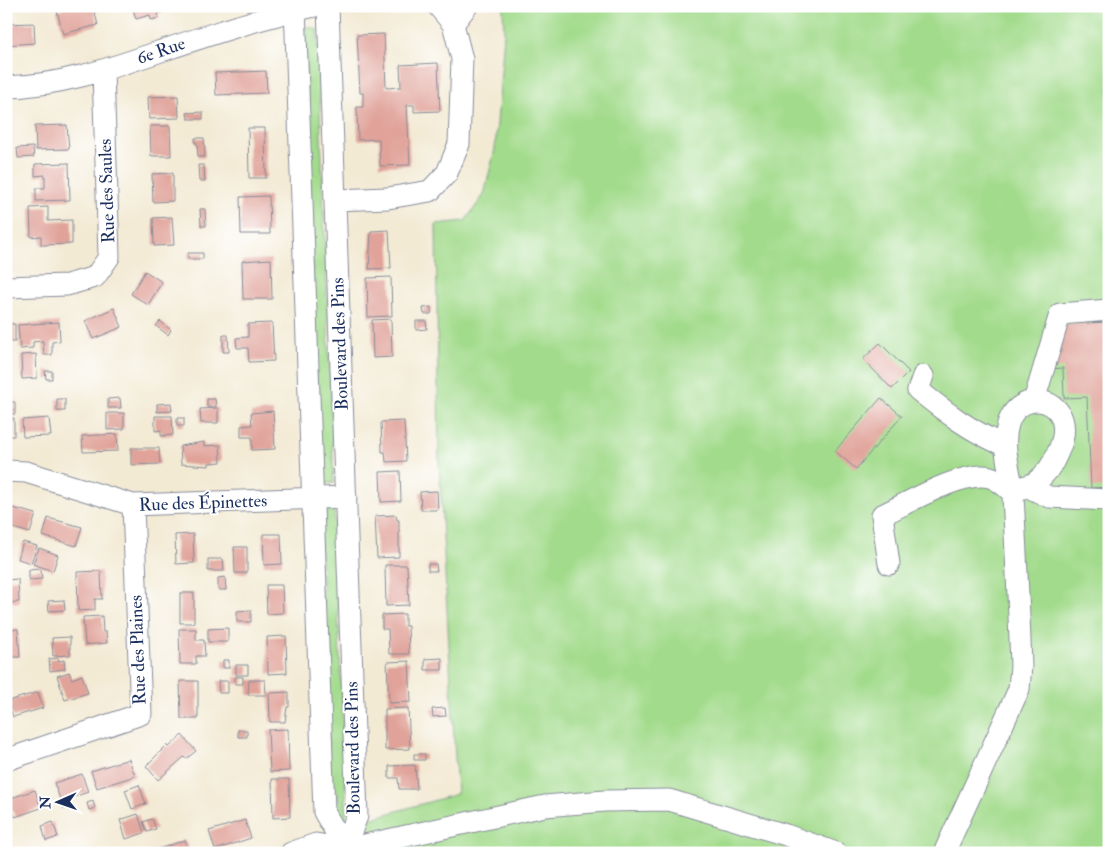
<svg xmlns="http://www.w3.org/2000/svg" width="1115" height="859" viewBox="0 0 1115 859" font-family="'IM FELL Double Pica',serif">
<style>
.green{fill:#a3db8c;stroke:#5f8575}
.building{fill:#e0a299}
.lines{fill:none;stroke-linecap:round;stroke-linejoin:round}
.minor-casing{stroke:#878c99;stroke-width:23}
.minor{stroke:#fff;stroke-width:21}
.labels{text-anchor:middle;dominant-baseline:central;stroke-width:4;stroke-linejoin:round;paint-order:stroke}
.street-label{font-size:18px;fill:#1b2f5e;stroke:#fff}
</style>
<rect width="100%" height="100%" fill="#fff"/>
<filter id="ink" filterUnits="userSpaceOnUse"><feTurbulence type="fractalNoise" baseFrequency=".02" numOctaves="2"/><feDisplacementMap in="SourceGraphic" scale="10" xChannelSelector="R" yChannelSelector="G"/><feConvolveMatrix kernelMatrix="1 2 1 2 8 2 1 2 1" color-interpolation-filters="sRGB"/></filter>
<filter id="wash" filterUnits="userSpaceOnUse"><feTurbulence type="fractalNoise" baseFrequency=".0096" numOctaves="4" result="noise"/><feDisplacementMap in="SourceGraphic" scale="20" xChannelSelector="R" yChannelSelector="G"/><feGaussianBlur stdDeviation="1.12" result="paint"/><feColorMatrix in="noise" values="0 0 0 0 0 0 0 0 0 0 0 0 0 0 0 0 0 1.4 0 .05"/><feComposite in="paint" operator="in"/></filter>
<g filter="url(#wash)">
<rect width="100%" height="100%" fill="#f3ead4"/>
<path class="green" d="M503 6H1109V853H373L369 819 457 794 439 462 436 224 465 221 484 195 495 149 504 34Z
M309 27 317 29 334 483 319 484 305 28Z
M334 510 347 825H339L338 795 330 778 319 511Z"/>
<g id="blocks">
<path class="building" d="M68 6H93L98 25 63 34 57 11Z
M132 6H165L166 11 158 13 159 18 151 20 150 15 136 19Z
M34 23 35 43 6 45V24Z
M384 34 386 88 401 87 400 65 438 63 440 111 414 112V105H407L410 165 380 166 379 139 358 140 357 107H363V93H360L357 35Z
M266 71 267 93 216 95 215 73Z
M178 96 179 118 149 119 148 97Z
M203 112V119H188L187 113Z
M67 125 69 149 36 150 35 126Z
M150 126H170L171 156H151Z
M248 128H265L266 178H249Z
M195 138H204L205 157H198L197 143H195Z
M33 147 34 157 18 158 17 148Z
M69 163 70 200 36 201V188H45V175L35 176V164Z
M198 165H204L205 181H199Z
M173 173V201L153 202 152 174Z
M269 196 270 234H241L240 197Z
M48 207V221L72 220V244L41 245V236L31 237 30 208Z
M200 209H205L206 226H201Z
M172 217 174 245 154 246 153 218Z
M6 227H9L8 246H6Z
M389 230 391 268 369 269 371 231Z
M188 253H203V259H188Z
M271 259 272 299H243L242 261Z
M145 271 162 282 148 305 131 294Z
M391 277 392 316 368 317 367 278Z
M431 307V314H424L423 308Z
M114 308 122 327 93 339 85 321Z
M391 319 392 357 373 358 372 320Z
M160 321 171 330 168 335 156 326Z
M416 321H426L427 329 416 330Z
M59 322 60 341 52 342V355H44L43 341 33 342V348L20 349 18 325Z
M1109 322V487L1091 488 1087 397 1064 398 1063 368 1050 369V353L1061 352 1059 324Z
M272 323 274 361 249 362 248 348H237L236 338 248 337V324Z
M6 324H15V342H6Z
M223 335H228L229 352H223Z
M880 343 909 372 892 389 863 359Z
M36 354 37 378 22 379 21 355Z
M45 371H52V379H46Z
M120 398 121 408H108V399Z
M881 398 902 416 856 469 835 451Z
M57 399H65V411H57Z
M207 399H215L216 407H207Z
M6 402H15V414H6Z
M171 403 172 411 157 412V404Z
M218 408V423H201L200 409Z
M273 411 275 449 252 450V437H241V426L252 425 251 413Z
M107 413H124V429L107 430Z
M155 416H172L173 435 161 436V430L155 431Z
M14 418V436H6V419Z
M49 418 51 436 23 437 22 420Z
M177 418H184V426H177Z
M404 421 406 461 386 462 385 452H382L381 422Z
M117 434 118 451 83 452 82 436Z
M204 442V446L220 445 221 462 209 463V466L181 464 180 446Z
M131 448H159L160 464 131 465Z
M400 471 401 501 381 502 380 472Z
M437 491 438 510H421L420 492Z
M9 507 36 514 30 533 6 526Z
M396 515 397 520H399V557L377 558 375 516Z
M48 518 82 527 76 546 43 536Z
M193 534 194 563 176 564 175 535Z
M263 534H281L282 564 264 565Z
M23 542 37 546 31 563 18 559Z
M234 547H247V573H235Z
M39 548 58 555 53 571 33 564Z
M208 559H223L224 571H208Z
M428 564H436L437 571H428Z
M385 565H407L409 605 386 606Z
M41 569 42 579 29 580V570Z
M101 571 102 599H95V610L78 611 77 572Z
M225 577 226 590H218V578Z
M18 579 19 602 6 603V580Z
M266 585H282L283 613 267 614Z
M180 593H194V623H180Z
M64 600 65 610 49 611 48 601Z
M251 610V622H237V611Z
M405 614V626H408L409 654H389L388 629H382V615Z
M102 616 103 632H106L107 643 85 645 83 617Z
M228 628V642H208V629Z
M18 629 20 657H6V630Z
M179 629H196V640H204L205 656H196V664H180Z
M286 636 287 673 268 674 267 637Z
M70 637V655L53 656 52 638Z
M58 658 59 661 64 660 65 669 50 671 49 659Z
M442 658V670H425V659Z
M223 660H229V668H223Z
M409 661 411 702 389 703 387 662Z
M236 665H248V675H236Z
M69 672 72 679 82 675 88 693 65 700 57 676Z
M235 677H243V684H235Z
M249 680H265L266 695H248Z
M180 681H198V719H181Z
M218 681H228V693H219Z
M38 692 43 708 13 717 8 701Z
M289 692V707H287L285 722H270L269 693Z
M408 708 410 749 385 750V709Z
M445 708 446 716 433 717 432 709Z
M288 729 289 771 270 772 268 730Z
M238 730H247V737H238Z
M182 735 196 751 186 759 184 757 158 780 146 766 167 745 169 747Z
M414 754H425V760H414Z
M129 759 135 776 97 788 91 771Z
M415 765 417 789H399L398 778H389V766Z
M82 774 88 792 68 799 70 807 64 809 54 783Z
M272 779H289L290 817 273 818Z
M139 785 146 804 132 809 125 790Z
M35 790 41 808 15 817 8 799Z
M93 801 95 808 89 810 87 803Z
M138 814 144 833 126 839 120 820Z
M152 819 156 829 147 832 143 822Z
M245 820 251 838 215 850 209 831Z
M53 822 58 837 46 841 42 826Z
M185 840 190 853H150V852Z"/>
</g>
</g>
<g filter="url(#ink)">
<use href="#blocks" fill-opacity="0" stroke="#878c99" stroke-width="1"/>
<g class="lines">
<g class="minor-casing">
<path id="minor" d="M295 6 324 812 348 853
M328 6 357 816 343 853
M453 24 467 6
M6 87C58 86 109 69 158 52 209 35 262 17 315 6
M335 200 388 198 430 191 447 173 459 144 462 59 453 24 438 6
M6 287 67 285 95 277 109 257 103 71
M923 376 918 390C944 411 973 433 1004 445
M1034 401 1060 314 1109 310
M6 471 26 472 133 505 346 497
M1026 486 1049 497 1109 500
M889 564 882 515C908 503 963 470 990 477 998 479 1006 487 1012 492
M6 760 141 714 133 505
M291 853 316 844 346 849 545 806 605 801 669 800 786 835 836 853
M944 853 1019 689 1021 666C1019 609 1016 552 1013 495 1011 471 1001 448 1008 424 1020 383 1084 399 1057 454 1053 464 1045 475 1037 481 1030 486 1020 489 1012 492"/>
</g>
<use href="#minor" class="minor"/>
</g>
</g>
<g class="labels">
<g class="street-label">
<text transform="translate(161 51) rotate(-19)">6e Rue</text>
<text transform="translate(107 191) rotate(-92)">Rue des Saules</text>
<text transform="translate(340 344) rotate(-92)">Boulevard des Pins</text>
<text transform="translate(203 503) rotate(-2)">Rue des Épinettes</text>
<text transform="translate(138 650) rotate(-92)">Rue des Plaines</text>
<text transform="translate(353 748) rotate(-91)">Boulevard des Pins</text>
</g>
</g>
<rect width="1115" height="859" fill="none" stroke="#fff" stroke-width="25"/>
<g transform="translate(58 802) rotate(268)" stroke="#ffffff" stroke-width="4" paint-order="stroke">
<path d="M0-4L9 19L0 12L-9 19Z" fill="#1b2f5e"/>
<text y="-8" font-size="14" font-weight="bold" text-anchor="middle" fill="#1b2f5e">N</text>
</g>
</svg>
